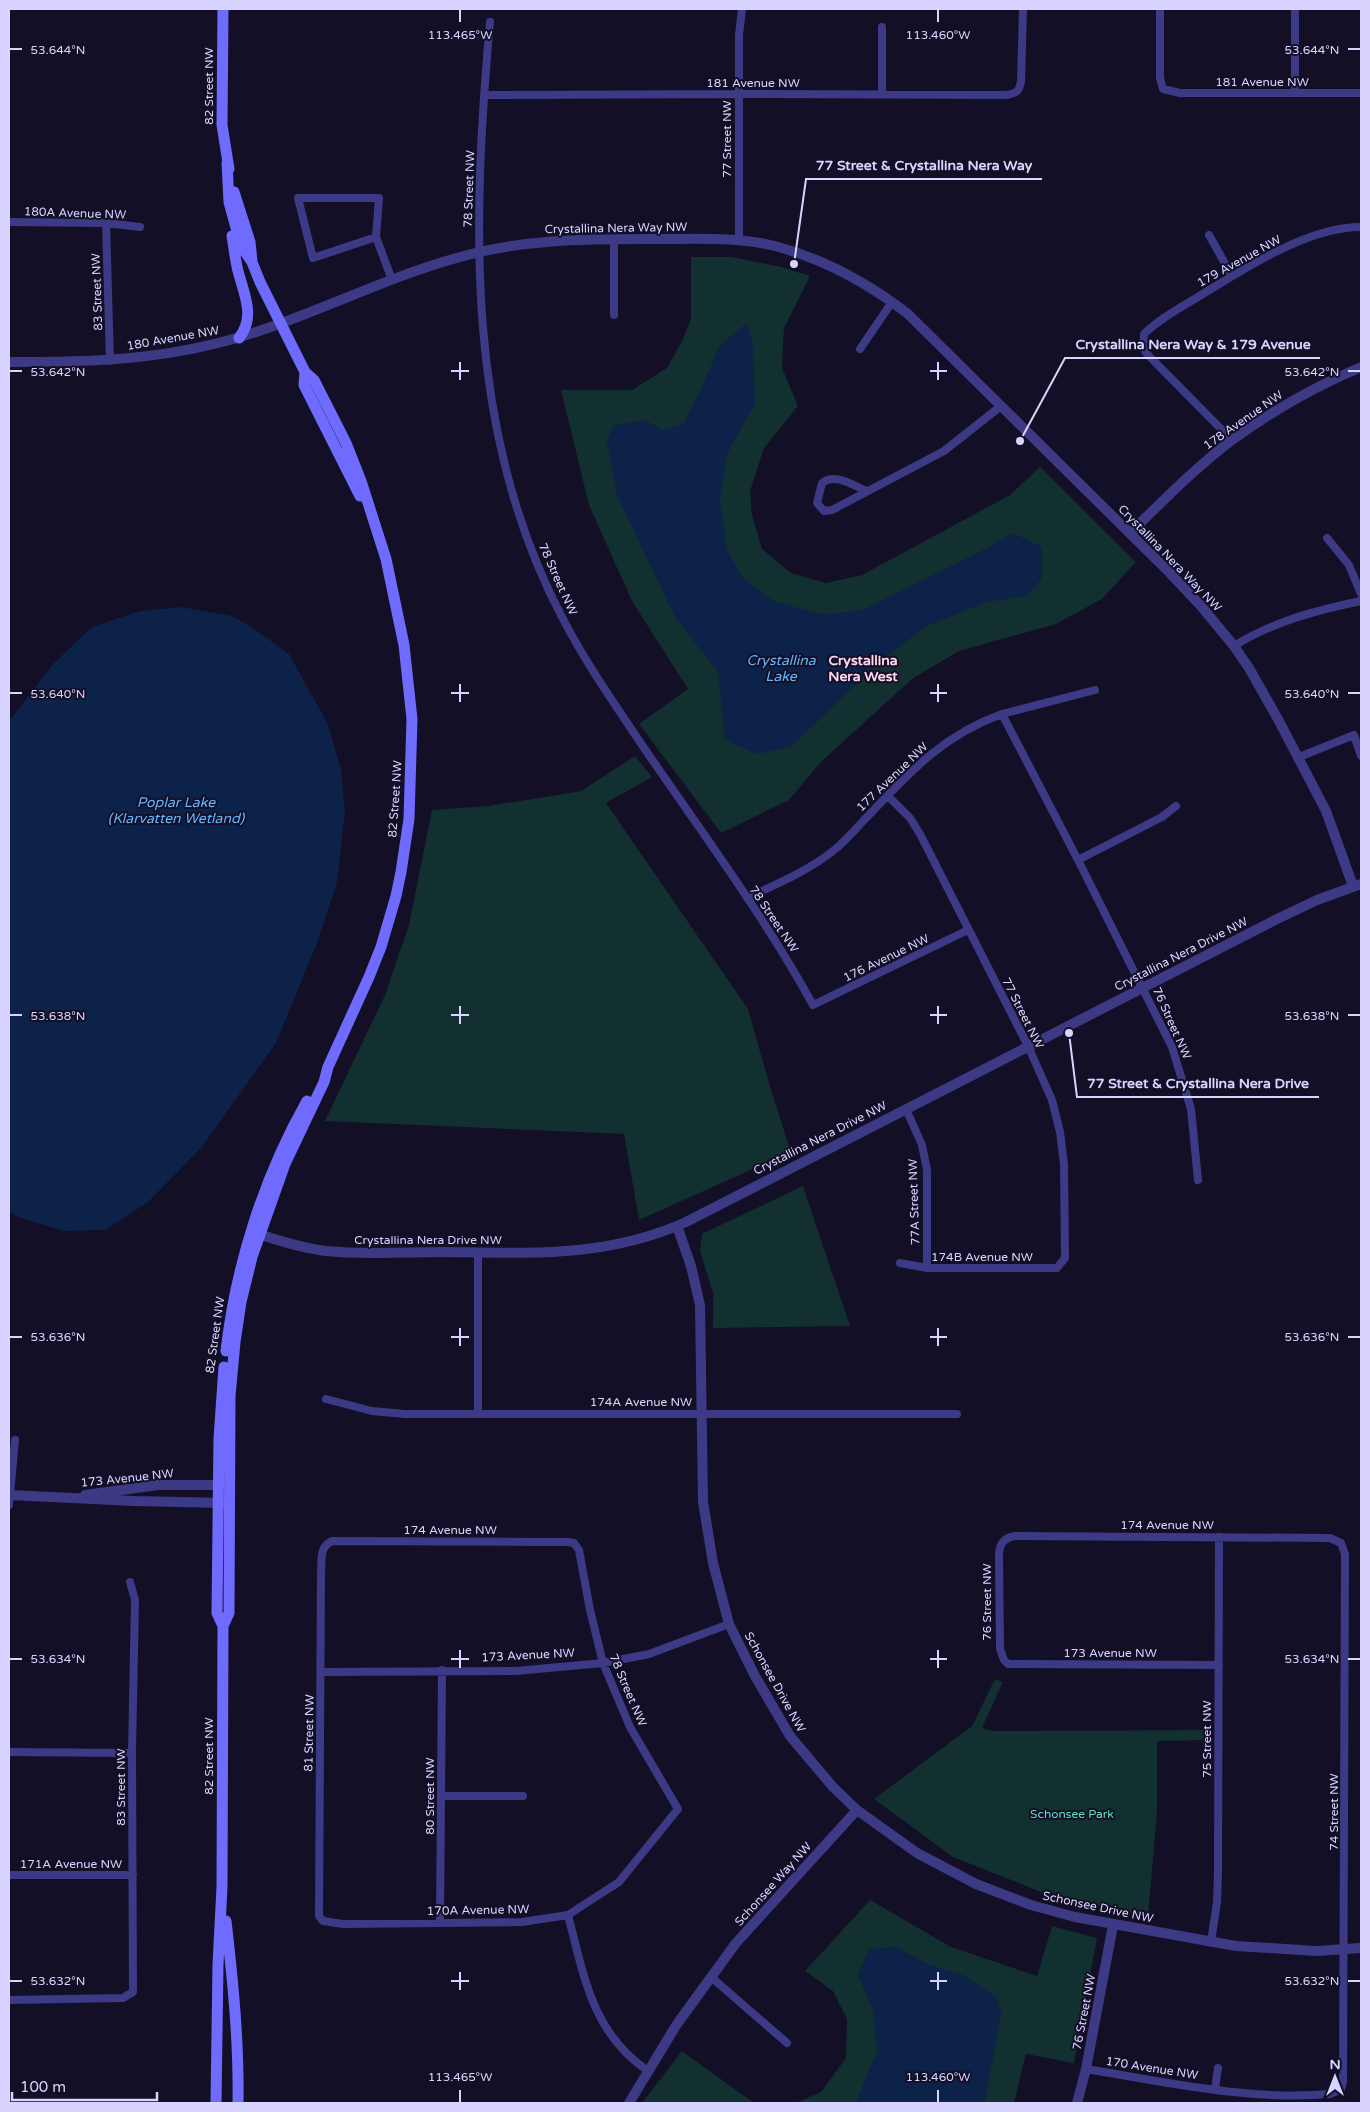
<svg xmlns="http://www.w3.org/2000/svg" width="1370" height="2112" viewBox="0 0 1370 2112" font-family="'Varela Round',sans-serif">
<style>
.green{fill:#12302f}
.water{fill:#0c2248}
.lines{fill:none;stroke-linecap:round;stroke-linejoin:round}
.minor{stroke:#3d3a85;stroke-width:8}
.tertiary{stroke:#3d3a85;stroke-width:10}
.secondary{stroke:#6f6bff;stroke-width:11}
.ticks{fill:none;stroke:#d9d4ff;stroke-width:2}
.labels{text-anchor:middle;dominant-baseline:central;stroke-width:4;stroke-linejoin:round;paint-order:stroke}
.street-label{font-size:12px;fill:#d9d4ff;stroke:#130f26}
.park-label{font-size:12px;fill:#5fe0c0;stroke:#130f26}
.water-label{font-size:14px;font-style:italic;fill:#62b6ff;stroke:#130f26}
.neighbourhood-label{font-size:14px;font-weight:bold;fill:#ffd6f0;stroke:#130f26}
.ticks-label{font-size:12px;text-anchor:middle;fill:#d9d4ff;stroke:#130f26;stroke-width:4;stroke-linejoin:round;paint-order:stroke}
.leader{fill:none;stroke:#d9d4ff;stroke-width:2}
.callout-dot{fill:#d9d4ff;stroke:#130f26;stroke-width:2}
.callout-label{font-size:14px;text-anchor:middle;font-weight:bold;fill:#d9d4ff;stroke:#130f26;stroke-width:4;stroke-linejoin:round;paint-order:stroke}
</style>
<rect width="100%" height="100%" fill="#130f26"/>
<path class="green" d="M691 257H732L781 267 810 276 784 328 782 368 798 406 764 448 750 491 752 515 762 549 791 573 826 583 862 575 1010 495 1040 467 1136 562 1102 599 1056 624 959 651 912 679 821 762 789 800 721 833 639 724 688 689 632 601 589 505 561 390H632L667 368 682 341 691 319Z
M635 756 652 777 606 803 748 1009 771 1090 791 1152 639 1220 624 1134 325 1121 385 995 409 925 432 810 489 806 581 791Z
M803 1186 850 1326 713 1328V1293L700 1251 702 1234Z
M995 1679 1003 1682 982 1728 993 1731 1209 1730V1740L1157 1741V1813L1148 1916 1054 1897 953 1857 874 1799 972 1726Z
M870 1900 951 1947 1037 1976 1052 1926 1097 1938 1074 2063 1026 2054 1014 2103H796L821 2092 846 2058 847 2019 833 1991 805 1971Z
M682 2051 754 2103H642Z"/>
<path class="water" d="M747 323 753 346 755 403 727 454 720 499 727 550 742 577 773 601 824 615 862 610 985 549 1013 533 1042 547V578L1027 596 986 602 925 627 876 665 791 747 757 754 725 740 718 672 675 617 617 495 607 441 613 426 645 420 662 430 683 424 705 380 720 345Z
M181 607 232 616 250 626 289 654 328 724 341 770 345 812 337 882 317 943 276 1043 201 1148 148 1202 105 1230 63 1231 16 1216 9 1211V721L54 663 92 627 140 611Z
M895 1947 930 1965 963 1975 997 1998 1001 2012 986 2096 983 2103H854L858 2098 877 2051 873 2010 858 1975 869 1949Z"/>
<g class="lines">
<path class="minor" d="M1160 9V78L1163 89 1180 93H1361
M1295 9V93
M490 22C472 223 465 434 562 617 585 662 614 703 642 745 700 830 763 914 813 1005L968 930
M882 27V94
M485 95 738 94 1007 95C1017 93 1019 91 1021 82L1023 9
M9 222 106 223 140 227
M106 223 110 361
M1209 235 1232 276
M376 237 379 198H298L313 258 376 237 392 280
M739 240V35L742 9
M614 315V239
M860 349 892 302
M1232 440 1146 353 1143 347 1144 334C1160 318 1182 307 1201 295 1246 268 1307 227 1361 227
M867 491C854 486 835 472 822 483L817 503 824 511 832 510 944 451 1001 406
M1327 538 1349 565 1361 594
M1234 646C1272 622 1317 610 1361 601
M1002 714 1078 860 1172 1047 1191 1109 1198 1180
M1299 757 1354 735 1361 756
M888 796 910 818 920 834 1028 1046 1052 1100 1060 1132 1064 1164 1065 1258 1057 1268H927L900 1263
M1078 860 1162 817 1176 806
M747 898C776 884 808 871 833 851 846 841 857 827 868 816 910 772 943 735 1002 714L1095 690
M906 1109 922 1145 927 1170V1268
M326 1399 372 1411 405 1414H957
M478 1414V1253
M9 1505 15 1440
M332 1541 567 1542 574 1543 579 1550 590 1610 603 1663 630 1727 678 1809 619 1882 568 1915 522 1922 343 1924 323 1921 319 1916 321 1572C322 1560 319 1547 332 1541Z
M321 1672 516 1671 603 1663 649 1654 729 1624
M9 1752 132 1753
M442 1796H523
M9 1875H133
M568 1915C584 1976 592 2033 648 2071
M440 1922 442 1670
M1211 1942 1217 1902 1218 1873 1219 1537
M711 1977 787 2043
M9 2000 123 1998 133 1992 132 1753 135 1600 130 1582
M1086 2069C1165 2082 1250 2101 1330 2094L1341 2089 1343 2082 1345 1554 1341 1543 1330 1538 1015 1536C1004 1538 1000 1543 999 1554L1000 1649 1004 1660 1008 1664 1219 1665
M1215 2089 1218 2068"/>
<path class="tertiary" d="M9 362C79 362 146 361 214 344 297 324 372 282 453 259 521 238 592 239 663 239 700 239 739 237 775 246 824 259 868 283 908 314L1169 572 1201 606 1234 646 1249 668 1279 721 1326 811 1353 886
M1130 533C1163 501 1195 468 1232 440 1272 411 1316 386 1361 367
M677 1226 691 1266 700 1305 703 1502 713 1563 729 1624 755 1676 790 1736 833 1787 857 1810 917 1853 976 1884 1031 1905 1075 1917 1236 1946 1317 1951 1361 1948
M253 1232C276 1240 302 1248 326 1251 365 1255 405 1252 444 1252 528 1253 607 1258 686 1222L1275 920 1317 900 1361 884
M9 1495 135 1501 225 1503
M85 1495 158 1485H225
M629 2103 677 2024 736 1943 857 1810
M1077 2103 1086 2069 1113 1925"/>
<path class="secondary" d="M223 9 222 125 229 169
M234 192 250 242 252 261
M232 236C234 247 235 259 238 271 244 294 256 317 239 338
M305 372 304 385 360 496
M226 1351C236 1264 264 1177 307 1101
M223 1626 229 1613 230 1396 235 1342 241 1302 252 1257 285 1164 324 1082 328 1067 369 977 381 947 396 896 401 872 409 819 412 719 404 645 386 559 361 481 346 443 314 380 305 372 260 282 252 262 241 246 229 202 227 163
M226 1921C233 1982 239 2042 238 2103
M216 2103 218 1964 222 1887 223 1626 217 1613 219 1439 224 1367"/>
</g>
<path class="ticks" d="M460 10V22M938 10V22M10 49H22M1348 49H1360M460 362V380M938 362V380M10 371H22M451 371H469M930 371H947M1348 371H1360M460 684V702M938 684V702M10 693H22M451 693H469M930 693H947M1348 693H1360M460 1006V1024M938 1006V1024M10 1015H22M451 1015H469M930 1015H947M1348 1015H1360M460 1328V1346M938 1328V1346M10 1337H22M451 1337H469M930 1337H947M1348 1337H1360M460 1650V1668M938 1650V1668M10 1659H22M451 1659H469M930 1659H947M1348 1659H1360M460 1972V1990M938 1972V1990M10 1981H22M451 1981H469M930 1981H947M1348 1981H1360M460 2090V2102M938 2090V2102"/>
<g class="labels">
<g class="street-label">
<text x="1262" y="82">181 Avenue NW</text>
<text x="753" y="83">181 Avenue NW</text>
<text transform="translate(209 86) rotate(-90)">82 Street NW</text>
<text transform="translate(727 139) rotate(-90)">77 Street NW</text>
<text transform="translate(469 189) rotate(-88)">78 Street NW</text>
<text transform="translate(75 213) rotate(2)">180A Avenue NW</text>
<text transform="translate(616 228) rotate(-1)">Crystallina Nera Way NW</text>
<text transform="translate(1239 261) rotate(-29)">179 Avenue NW</text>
<text transform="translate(97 292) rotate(-92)">83 Street NW</text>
<text transform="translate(173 338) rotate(-10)">180 Avenue NW</text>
<text transform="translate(1243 420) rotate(-35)">178 Avenue NW</text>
<text transform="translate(1170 558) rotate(46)">Crystallina Nera Way NW</text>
<text transform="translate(558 579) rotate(66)">78 Street NW</text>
<text transform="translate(892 777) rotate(-44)">177 Avenue NW</text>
<text transform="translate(395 799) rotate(-86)">82 Street NW</text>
<text transform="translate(774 919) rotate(56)">78 Street NW</text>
<text transform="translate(1181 954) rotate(-27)">Crystallina Nera Drive NW</text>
<text transform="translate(886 958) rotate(-26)">176 Avenue NW</text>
<text transform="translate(1023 1013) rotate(63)">77 Street NW</text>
<text transform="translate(1172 1023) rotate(66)">76 Street NW</text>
<text transform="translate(820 1138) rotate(-27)">Crystallina Nera Drive NW</text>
<text transform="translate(914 1202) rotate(-92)">77A Street NW</text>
<text x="428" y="1240">Crystallina Nera Drive NW</text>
<text x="982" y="1257">174B Avenue NW</text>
<text transform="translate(215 1335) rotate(-82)">82 Street NW</text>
<text x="641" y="1402">174A Avenue NW</text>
<text transform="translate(127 1478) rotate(-6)">173 Avenue NW</text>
<text x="1167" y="1525">174 Avenue NW</text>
<text x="450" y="1530">174 Avenue NW</text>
<text transform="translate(987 1602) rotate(-90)">76 Street NW</text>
<text x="1110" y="1653">173 Avenue NW</text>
<text transform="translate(528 1655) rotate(-3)">173 Avenue NW</text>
<text transform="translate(775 1682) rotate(61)">Schonsee Drive NW</text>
<text transform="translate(628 1690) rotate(67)">78 Street NW</text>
<text transform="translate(309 1733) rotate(-89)">81 Street NW</text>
<text transform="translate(1207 1739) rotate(-90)">75 Street NW</text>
<text transform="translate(209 1756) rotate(-90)">82 Street NW</text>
<text transform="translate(121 1787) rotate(-90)">83 Street NW</text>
<text transform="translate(430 1796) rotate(-90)">80 Street NW</text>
<text transform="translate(1334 1812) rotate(-90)">74 Street NW</text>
<text x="71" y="1864">171A Avenue NW</text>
<text transform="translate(773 1884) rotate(-48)">Schonsee Way NW</text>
<text transform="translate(1098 1907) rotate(12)">Schonsee Drive NW</text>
<text transform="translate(478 1910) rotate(-1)">170A Avenue NW</text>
<text transform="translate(1084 2012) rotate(-79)">76 Street NW</text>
<text transform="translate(1152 2068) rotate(9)">170 Avenue NW</text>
</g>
<g class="park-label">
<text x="1072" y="1814">Schonsee Park</text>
</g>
<g class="water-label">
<text x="781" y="660">Crystallina<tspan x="781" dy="16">Lake</tspan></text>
<text x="176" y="802">Poplar Lake<tspan x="176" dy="16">(Klarvatten Wetland)</tspan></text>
</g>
<g class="neighbourhood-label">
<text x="863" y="660">Crystallina<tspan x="863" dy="16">Nera West</tspan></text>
</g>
</g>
<g class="ticks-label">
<text x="460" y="39">113.465°W</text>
<text x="938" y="39">113.460°W</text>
<text x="58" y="54">53.644°N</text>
<text x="1312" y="54">53.644°N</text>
<text x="58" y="376">53.642°N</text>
<text x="1312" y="376">53.642°N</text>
<text x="58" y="698">53.640°N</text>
<text x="1312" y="698">53.640°N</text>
<text x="58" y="1020">53.638°N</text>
<text x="1312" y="1020">53.638°N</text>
<text x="58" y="1341">53.636°N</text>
<text x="1312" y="1341">53.636°N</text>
<text x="58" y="1663">53.634°N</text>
<text x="1312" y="1663">53.634°N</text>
<text x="58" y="1985">53.632°N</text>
<text x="1312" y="1985">53.632°N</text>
<text x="460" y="2081">113.465°W</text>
<text x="938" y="2081">113.460°W</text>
</g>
<path class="leader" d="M794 264L806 179H1042M1020 441L1065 358H1320M1069 1033L1077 1097H1319"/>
<g class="callout-dot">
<circle cx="794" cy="264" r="5"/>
<circle cx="1020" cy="441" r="5"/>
<circle cx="1069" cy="1033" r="5"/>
</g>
<g class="callout-label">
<text x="924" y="170">77 Street &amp; Crystallina Nera Way</text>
<text x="1193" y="349">Crystallina Nera Way &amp; 179 Avenue</text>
<text x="1198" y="1088">77 Street &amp; Crystallina Nera Drive</text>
</g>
<rect width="1370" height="2112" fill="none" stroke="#d9d4ff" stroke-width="20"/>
<g transform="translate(1335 2077)" stroke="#130f26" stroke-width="4" paint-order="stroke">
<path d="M0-4L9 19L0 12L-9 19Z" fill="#d9d4ff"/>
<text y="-8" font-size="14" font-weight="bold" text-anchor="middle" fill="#d9d4ff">N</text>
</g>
<path d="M12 2092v8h145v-8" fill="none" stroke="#d9d4ff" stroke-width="2.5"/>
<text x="20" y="2092" font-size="15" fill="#d9d4ff" stroke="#130f26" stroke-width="4" paint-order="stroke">100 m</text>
</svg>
